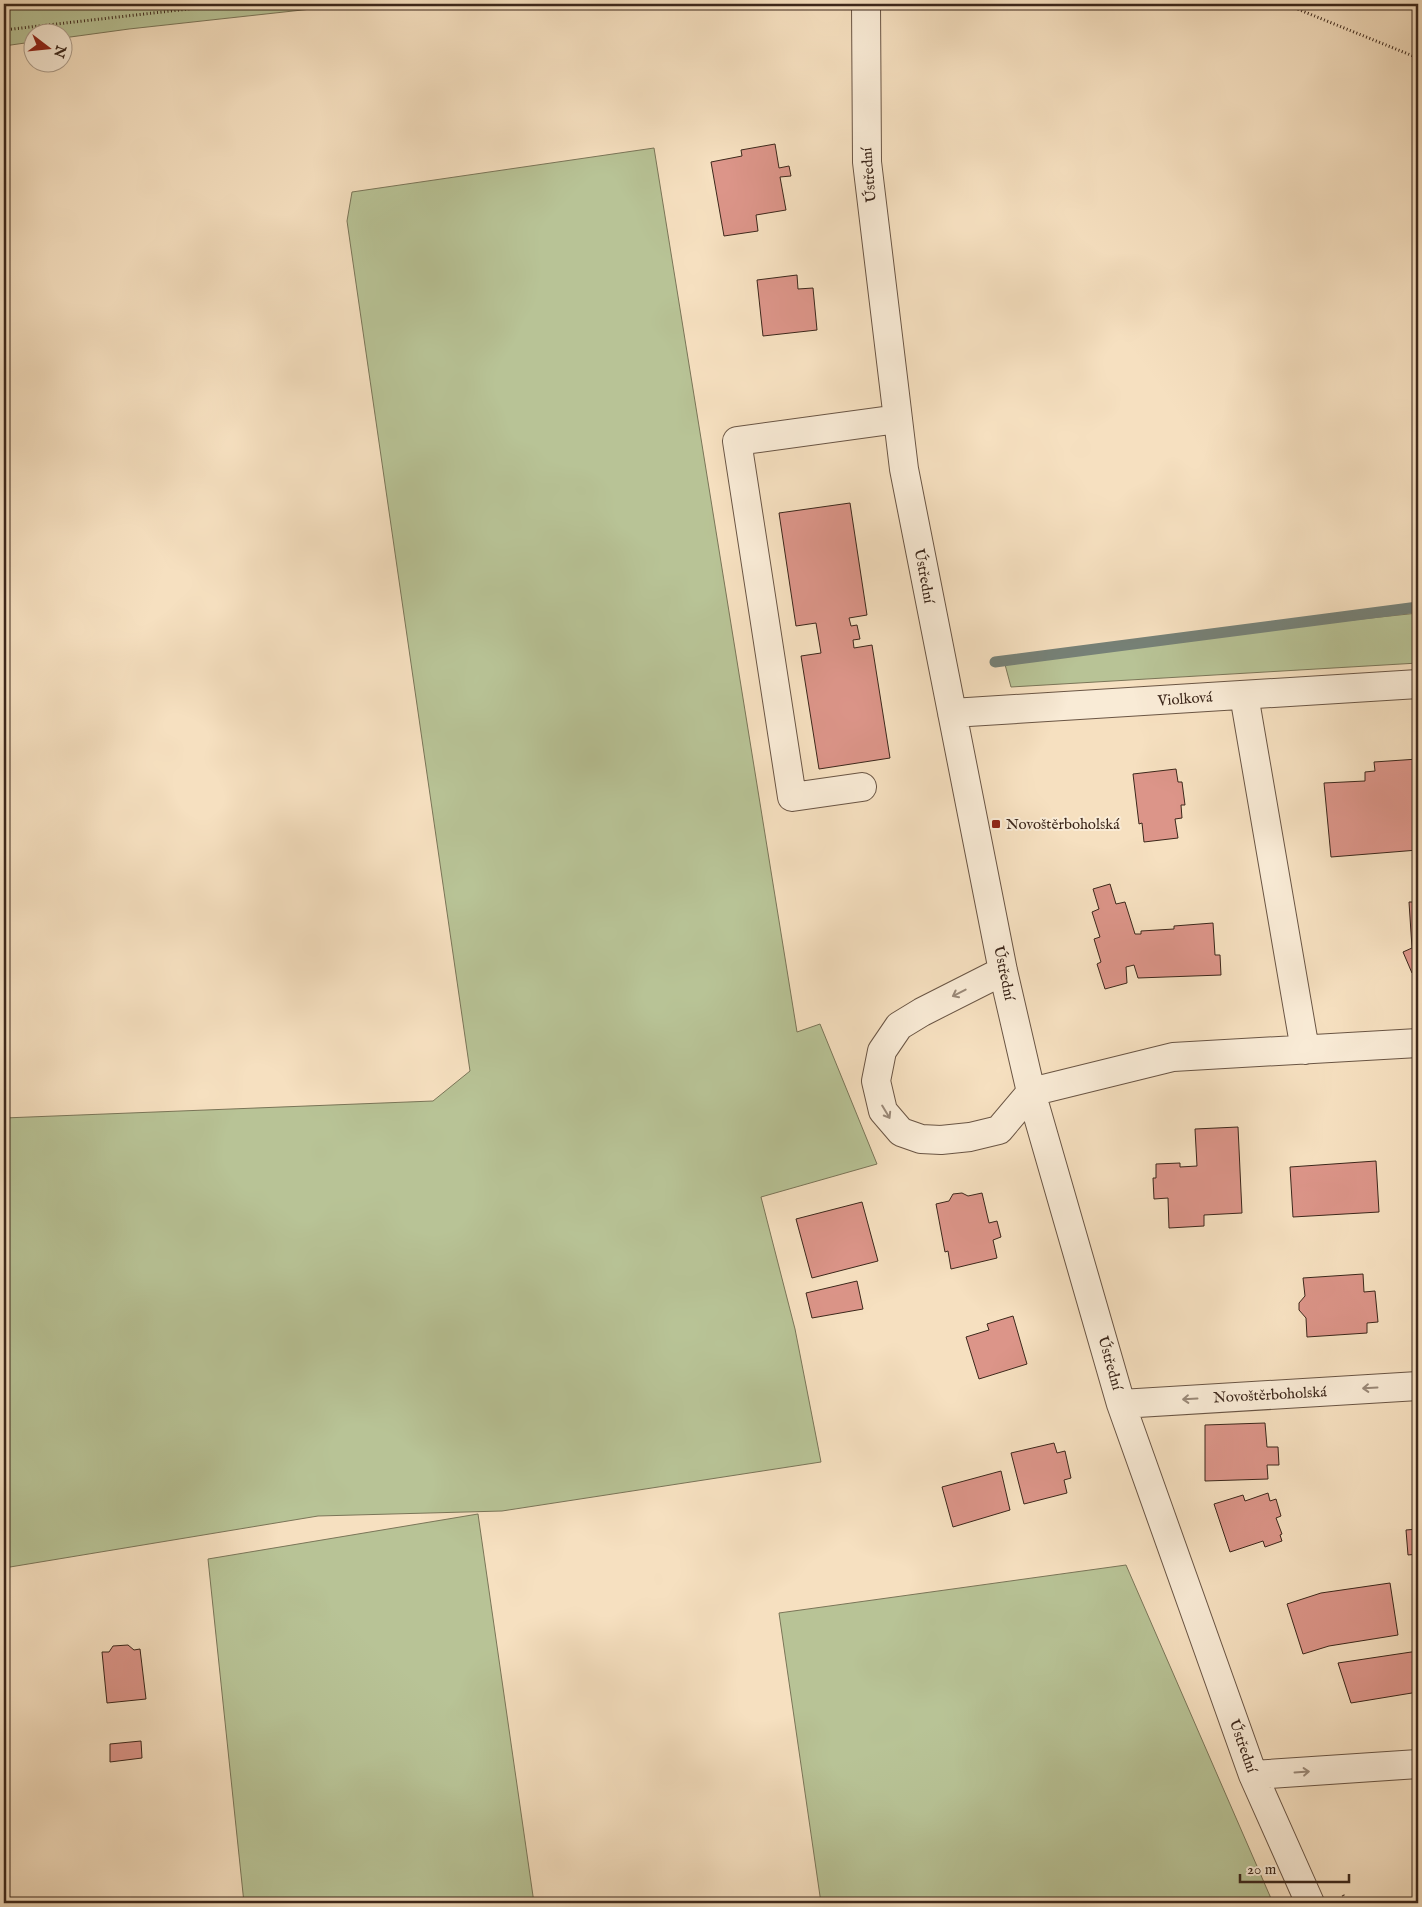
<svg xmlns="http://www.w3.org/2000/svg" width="1422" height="1907" viewBox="0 0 1422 1907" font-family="'IM FELL English',serif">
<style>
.green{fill:#b8c396;stroke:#7a7558}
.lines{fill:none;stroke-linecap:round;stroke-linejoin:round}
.stream{stroke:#768177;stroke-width:11}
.building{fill:#dc9589;stroke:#3c271b}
.minor-casing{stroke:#6a5544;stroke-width:30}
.path{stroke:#3c271b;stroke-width:3;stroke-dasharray:1 2.5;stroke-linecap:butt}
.minor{stroke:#f9ebd6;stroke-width:28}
.oneway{stroke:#9a8978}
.poi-dot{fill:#8f2418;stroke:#f9ebd6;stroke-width:2}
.labels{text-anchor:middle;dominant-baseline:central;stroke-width:4;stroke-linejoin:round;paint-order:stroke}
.street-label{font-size:15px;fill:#3c271b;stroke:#f9ebd6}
.poi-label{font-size:15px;fill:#3c271b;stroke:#f9ebd6;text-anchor:start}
</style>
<rect width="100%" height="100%" fill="#f6e0c0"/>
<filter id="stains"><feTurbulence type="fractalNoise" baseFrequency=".004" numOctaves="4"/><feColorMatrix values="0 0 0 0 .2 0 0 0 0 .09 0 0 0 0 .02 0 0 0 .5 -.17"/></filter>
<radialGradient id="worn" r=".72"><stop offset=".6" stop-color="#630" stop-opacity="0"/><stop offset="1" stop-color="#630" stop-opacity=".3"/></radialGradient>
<path class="green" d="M4 4H357L129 29 63 38 62 32H32V42L4 46Z
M654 148 797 1032 820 1024 877 1164 761 1197 795 1329 821 1462 502 1511 318 1516 4 1568V1118L433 1101 470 1071 347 221 352 192Z
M1418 613V663L1011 687 1003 657Z
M478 1514 534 1903H244L208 1559Z
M1126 1565 1273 1903H821L779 1613Z"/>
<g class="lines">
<path class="stream" d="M995 662 1418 607"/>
</g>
<path class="building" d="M775 144 779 168 789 166 791 176 780 177 786 210 756 215 758 231 724 236 711 162 742 156 741 150Z
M797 275 798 289 813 288 817 330 763 336 757 280Z
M850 503 867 615 849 618 851 626 857 625 860 639 853 640 854 648 872 645 890 758 819 769 801 656 821 653 816 623 796 626 779 513Z
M1418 759V850L1331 857 1324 783 1365 781V772L1375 771 1374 762Z
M1176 769 1178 782H1182L1185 805H1181L1182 818 1175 819 1178 838 1144 842 1142 823 1139 824 1133 774Z
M1110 884 1116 904 1125 902 1135 934H1141V931L1174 929V926L1213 923 1215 955H1220L1221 975 1138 978 1134 965 1126 967 1127 983 1105 989 1097 964 1101 962 1094 939 1100 937 1092 912 1099 909 1093 889Z
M1409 902H1418V970L1412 973 1403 952 1412 948Z
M1238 1127 1242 1213 1204 1215V1226L1169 1228 1168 1198 1154 1199 1153 1178H1156V1164L1180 1163V1167L1197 1166 1195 1129Z
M1376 1161 1379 1212 1293 1217 1290 1167Z
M962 1193 968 1196 982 1193 989 1223 997 1221 1001 1237 993 1240 997 1258 951 1269 948 1251 945 1252 936 1204 949 1201 953 1194Z
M862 1202 878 1261 812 1278 796 1219Z
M1363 1274 1364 1292 1375 1291 1378 1322 1367 1323V1333L1307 1337 1306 1318 1299 1310V1303L1305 1296 1303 1278Z
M857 1281 863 1309 812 1318 806 1293Z
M1013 1316 1027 1364 979 1379 966 1337 989 1330 987 1324Z
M1265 1423 1267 1447H1278L1279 1465H1267L1268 1479 1205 1481V1425Z
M1054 1443 1057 1453 1065 1451 1071 1478 1064 1480 1067 1493 1024 1504 1011 1453Z
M1001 1471 1010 1510 953 1527 942 1487Z
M1268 1493 1270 1501 1276 1499 1281 1516 1276 1518 1282 1534 1280 1535 1282 1541 1265 1547 1263 1541 1230 1552 1214 1504 1243 1495 1245 1501Z
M1418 1529V1554L1408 1555 1406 1530Z
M1390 1583 1398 1635 1329 1646 1303 1654 1287 1604 1321 1593Z
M128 1645 134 1650 140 1649 146 1699 107 1703 102 1652H109L113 1646Z
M1418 1651V1692L1351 1703 1338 1663Z
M141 1741 142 1758 110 1762V1744Z"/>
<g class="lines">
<g class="minor-casing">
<path id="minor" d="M866 4 867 162 904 469 1003 971 1031 1092 1121 1404 1253 1775 1310 1903
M1244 695 1305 1050
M952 713 1418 684
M862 787 792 797 737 441 898 419
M1003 971 922 1012 899 1026 882 1051 876 1081 883 1111 901 1132 921 1139 941 1140 970 1137 999 1130 1031 1092 1173 1057 1418 1043
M1121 1404 1418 1386
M1253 1775 1418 1764"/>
</g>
<path class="path" d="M1285 4 1418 58
M4 30 232 4
M1343 1895 1347 1903"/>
<use href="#minor" class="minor"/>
</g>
<defs><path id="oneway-shaft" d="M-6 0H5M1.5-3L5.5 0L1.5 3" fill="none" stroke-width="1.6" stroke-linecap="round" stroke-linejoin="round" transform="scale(1.25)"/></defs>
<g class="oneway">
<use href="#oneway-shaft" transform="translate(959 993) rotate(153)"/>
<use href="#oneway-shaft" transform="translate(886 1112) rotate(59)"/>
<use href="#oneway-shaft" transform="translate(1370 1388) rotate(177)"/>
<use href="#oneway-shaft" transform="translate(1190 1399) rotate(177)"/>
<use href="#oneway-shaft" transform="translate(1302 1772) rotate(-4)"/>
</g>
<rect class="poi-dot" x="991" y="819" width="10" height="10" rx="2.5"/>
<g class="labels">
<g class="street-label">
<text transform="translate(869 175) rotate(-95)">Ústřední</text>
<text transform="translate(924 576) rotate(79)">Ústřední</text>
<text transform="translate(1185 699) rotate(-4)">Violková</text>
<text transform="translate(1004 973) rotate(78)">Ústřední</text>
<text transform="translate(1110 1363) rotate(74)">Ústřední</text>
<text transform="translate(1270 1395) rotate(-3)">Novoštěrboholská</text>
<text transform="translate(1243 1746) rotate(70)">Ústřední</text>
</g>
<g class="poi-label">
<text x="1006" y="824">Novoštěrboholská</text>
</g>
</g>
<rect width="1422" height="1907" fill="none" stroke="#f6e0c0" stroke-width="20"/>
<rect x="5" y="5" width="1412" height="1897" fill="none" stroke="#3c271b" stroke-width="2.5"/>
<rect x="10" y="10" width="1402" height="1887" fill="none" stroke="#3c271b"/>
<g transform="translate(48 48) rotate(106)"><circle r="24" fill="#f9ebd6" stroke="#ad9d8b"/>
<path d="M0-4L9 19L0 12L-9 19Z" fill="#8f2418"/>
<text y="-8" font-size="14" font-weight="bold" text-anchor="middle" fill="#3c271b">N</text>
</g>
<path d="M1240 1874v8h109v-8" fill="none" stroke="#3c271b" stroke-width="2.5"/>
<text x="1247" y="1874" font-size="15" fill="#3c271b" stroke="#f9ebd6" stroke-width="4" paint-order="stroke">20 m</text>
<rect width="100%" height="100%" filter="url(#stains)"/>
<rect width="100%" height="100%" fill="url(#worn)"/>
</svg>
